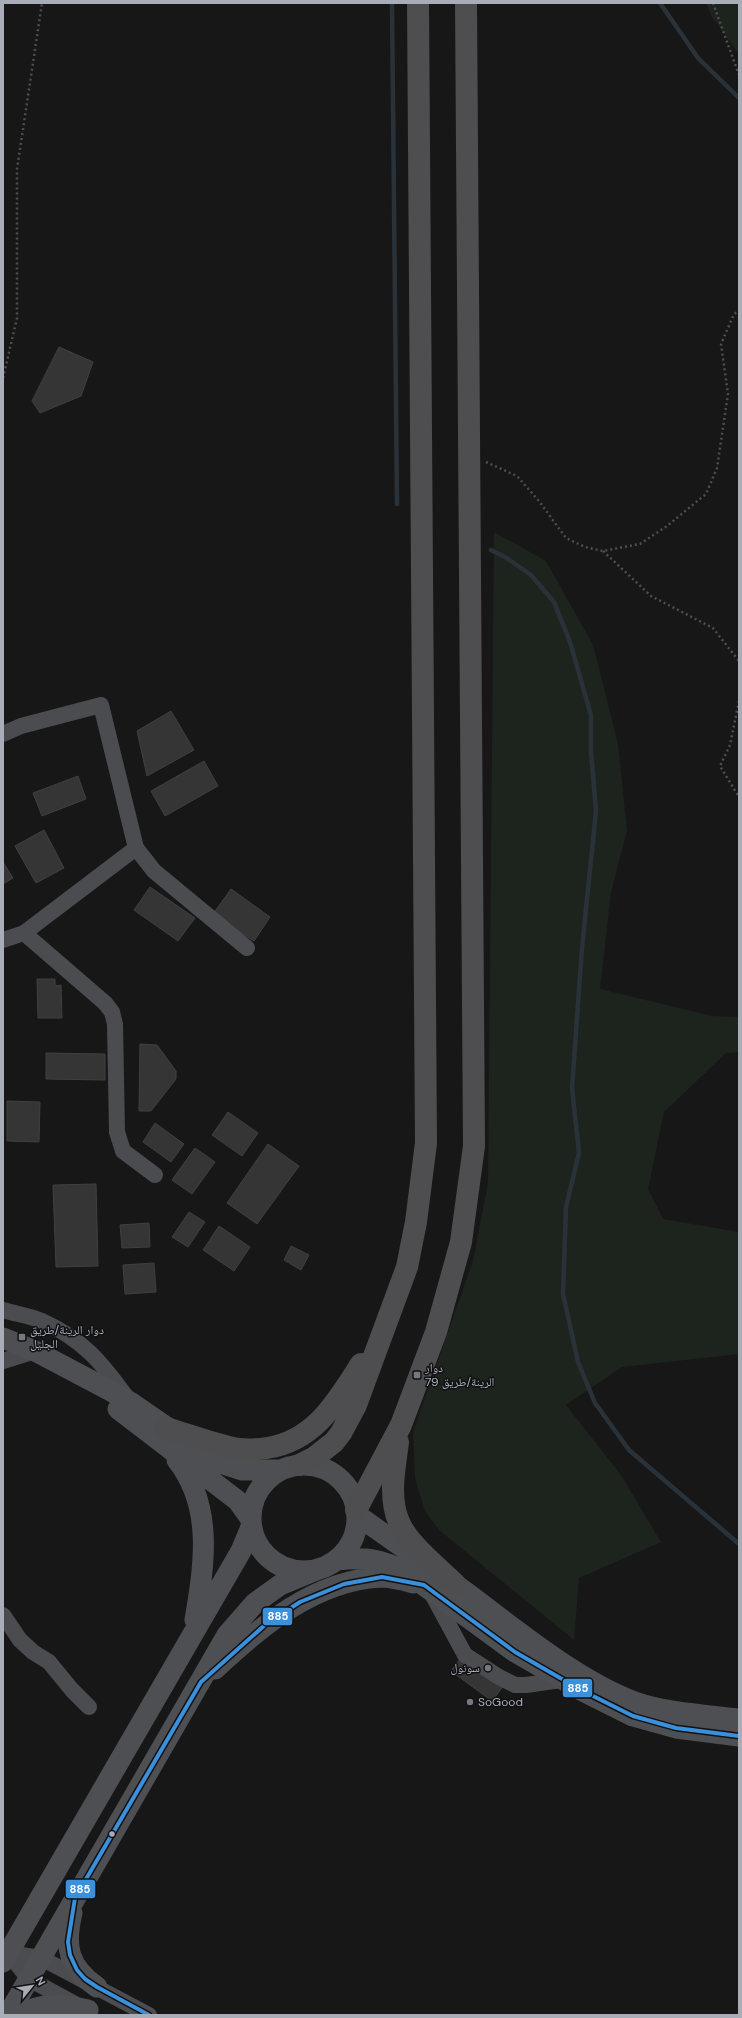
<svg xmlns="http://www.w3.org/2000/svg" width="742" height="2018" viewBox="0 0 742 2018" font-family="'DM Sans','Noto Naskh Arabic',sans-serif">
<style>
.green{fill:#1d241e}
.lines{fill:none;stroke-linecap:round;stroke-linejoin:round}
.stream{stroke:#2a3239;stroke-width:4.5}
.building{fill:#353536;stroke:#3f4043}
.path{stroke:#4d4e52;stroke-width:2.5;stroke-dasharray:2 3;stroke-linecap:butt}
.minor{stroke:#4b4c50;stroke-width:16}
.major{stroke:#4d4f52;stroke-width:21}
.highway{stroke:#4e4e51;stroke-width:22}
.bus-1-casing{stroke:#111113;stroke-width:7}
.bus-1{stroke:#3a90db;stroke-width:4}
.poi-dot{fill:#757880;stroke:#111113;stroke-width:1.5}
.bus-dot{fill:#a8adb8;stroke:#111113;stroke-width:1.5}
.labels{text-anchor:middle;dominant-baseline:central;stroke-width:3;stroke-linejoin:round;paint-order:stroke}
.poi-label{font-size:12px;fill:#a8adb8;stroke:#111113;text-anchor:start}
.line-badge{stroke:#111113;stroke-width:1.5}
.badge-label{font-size:11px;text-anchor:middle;font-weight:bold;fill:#fff}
</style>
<rect width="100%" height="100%" fill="#171717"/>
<path class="green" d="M706 3H739V54L712 17Z
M494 532 546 561 593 645 618 744 627 831 611 892 600 989 712 1016 739 1017V1052L726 1053 664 1112 648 1189 663 1219 739 1232V1354L622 1367 566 1405 621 1475 661 1542 579 1578 574 1640 439 1530 425 1511 415 1478 413 1432 473 1261 488 1183Z"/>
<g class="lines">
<path class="stream" d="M392 3 397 504
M660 3 698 58 739 98
M491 550 505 557 531 575 554 602 570 642 591 715V751L596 811 582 948 572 1088 579 1153 566 1207 563 1294 578 1362 595 1403 629 1450 739 1544"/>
</g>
<path class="building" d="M59 347 93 362 81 396 40 413 32 401Z
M171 711 194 750 147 776 137 731Z
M204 761 218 786 165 816 151 791Z
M78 776 86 799 42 816 33 793Z
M44 830 64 868 36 883 15 846Z
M3 862 13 878 3 884Z
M150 887 195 918 178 941 134 910Z
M231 889 270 917 254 941 213 914Z
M37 979H55V986L61 985 62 1018H38Z
M140 1044 157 1045 176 1071V1079L151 1111H139Z
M46 1053 105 1054V1080L46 1079Z
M7 1101 40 1102 39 1142 7 1141Z
M228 1112 258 1133 242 1156 212 1135Z
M155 1123 184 1144 171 1162 143 1142Z
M268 1144 299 1166 257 1224 227 1203Z
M195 1148 215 1162 192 1194 172 1180Z
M96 1184 98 1266 56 1267 53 1185Z
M189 1212 205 1222 188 1247 172 1237Z
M149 1223 150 1247 122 1248 120 1225Z
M219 1226 250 1247 234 1271 203 1250Z
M291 1246 309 1255 301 1270 284 1260Z
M154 1263 156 1292 125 1294 123 1265Z
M463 1655 504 1685 492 1701 451 1671Z"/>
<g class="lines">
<path class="path" d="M713 3 739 75
M3 378 17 318V169L42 3
M486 462 517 476 539 501 566 538 585 547 603 551 640 544 667 526 706 494 717 468 728 394 721 344 734 314 739 311
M603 551 651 596 713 628 739 661
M739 701 730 745 720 766 739 797"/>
<path class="minor" d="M3 734 21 726 101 705 136 848 154 871 247 948
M24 933 105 1003 112 1012 115 1024 117 1132 123 1151 155 1175
M3 940 24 933 136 848
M3 1310C16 1314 30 1316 42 1321 84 1340 102 1363 128 1399
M3 1361 35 1351
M432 1594 465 1655 499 1677 515 1685H526L561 1680
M3 1615 20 1640 33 1652 49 1662 72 1690 89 1707
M8 1953 41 1958 149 2015
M8 1953 29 1979 77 2005"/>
<path class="major" d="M3 1338 35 1351 109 1390 130 1402 217 1462 242 1470H280
M118 1409 238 1501 251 1519
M177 1460C214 1507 204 1566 195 1620
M251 1518a53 53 0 1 1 106 0a53 53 0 1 1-106 0Z
M357 1515C396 1543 436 1570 475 1599 521 1634 581 1682 635 1702 666 1713 706 1715 739 1719
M336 1560C365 1557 381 1558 407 1573L515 1652 581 1690 633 1716 676 1728 739 1736
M215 1669C261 1626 314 1581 380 1577 391 1577 403 1580 413 1583
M72 1913C64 1946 68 1967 97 1987
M3 1962 241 1551 251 1527
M8 2015 227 1635 255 1603 280 1585 321 1568
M20 2015C42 2001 65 2005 88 2010"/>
<path class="highway" d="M166 1428C186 1434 205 1441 225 1446 238 1450 254 1450 267 1448 315 1441 337 1401 361 1364
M398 1442C395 1467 388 1497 399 1522 408 1544 438 1567 455 1584
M299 1465 315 1457 334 1442 341 1433 356 1405 407 1267 416 1222 426 1143 418 3
M356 1510 401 1425 436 1332 461 1242 474 1146 466 3"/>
<g class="bus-1-casing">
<path id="bus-1" d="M149 2015 97 1987 85 1979 77 1970 70 1955 68 1942 75 1898 201 1682 266 1624 300 1602 344 1584 382 1577 424 1585 515 1652 581 1690 633 1716 676 1728 739 1736"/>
</g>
<use href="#bus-1" class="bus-1"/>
</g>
<g class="poi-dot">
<rect x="18" y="1333" width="8" height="8" rx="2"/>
<rect x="413" y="1371" width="8" height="8" rx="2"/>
<circle cx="488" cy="1668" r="4"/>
<circle cx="470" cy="1702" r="4"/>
</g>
<circle class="bus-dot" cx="112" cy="1834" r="3.5"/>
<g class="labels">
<g class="poi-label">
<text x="30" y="1330">دوار الرينة/طريق<tspan x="30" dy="14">الجليل</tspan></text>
<text x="425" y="1368">دوار<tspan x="425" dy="14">الرينة/طريق 79</tspan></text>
<text x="480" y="1668" text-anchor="end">سونول</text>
<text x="478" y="1702">SoGood</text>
</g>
</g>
<g class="line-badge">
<rect x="262" y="1607" width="31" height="19" rx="4" fill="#3a90db"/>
<rect x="562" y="1678" width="31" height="20" rx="4" fill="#3a90db"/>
<rect x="65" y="1879" width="31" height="20" rx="4" fill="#3a90db"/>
</g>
<g class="badge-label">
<text x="278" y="1620">885</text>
<text x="578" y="1692">885</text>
<text x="80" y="1893">885</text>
</g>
<rect width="742" height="2018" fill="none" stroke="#a8adb8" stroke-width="8"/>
<g transform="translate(32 1986) rotate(60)" stroke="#111113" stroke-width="3" paint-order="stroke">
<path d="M0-3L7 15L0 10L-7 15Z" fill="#a8adb8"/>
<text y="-6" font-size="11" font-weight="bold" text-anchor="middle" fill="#a8adb8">N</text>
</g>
</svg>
